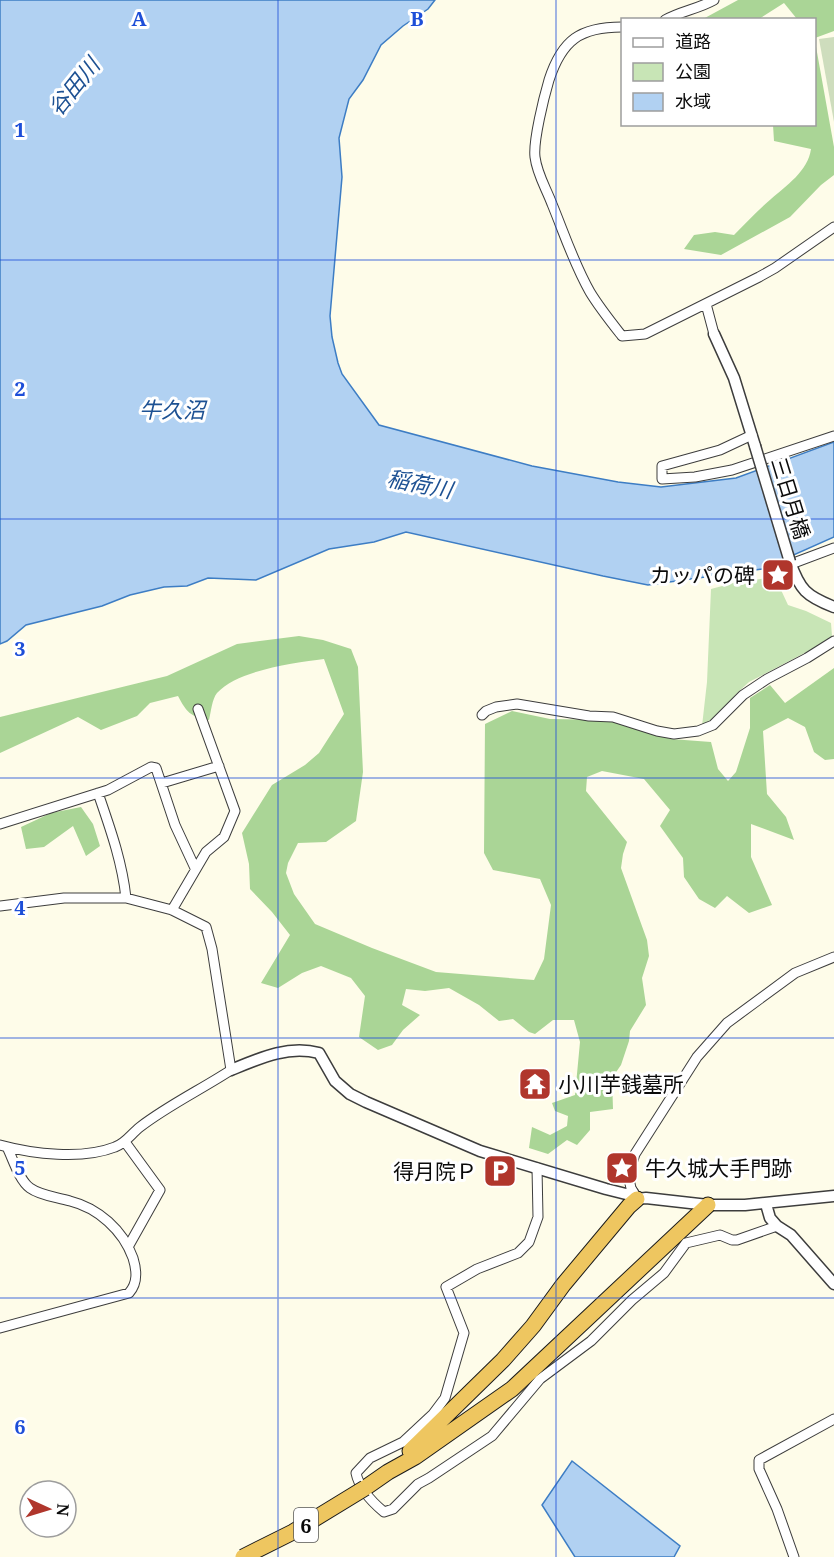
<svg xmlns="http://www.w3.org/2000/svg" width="834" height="1557" viewBox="0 0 834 1557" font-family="'Noto Serif','Noto Sans JP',serif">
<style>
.green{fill:#c8e5b6}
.forest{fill:#aad596}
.cemetery{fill:#ceddbd}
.water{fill:#b1d1f2;stroke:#3d7dc4;stroke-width:1.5}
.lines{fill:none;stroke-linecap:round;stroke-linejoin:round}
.minor-casing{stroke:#3d3d3d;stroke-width:11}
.tertiary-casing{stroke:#3d3d3d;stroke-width:13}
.trunk-casing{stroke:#1b1b1b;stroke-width:17}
.minor{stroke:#fff;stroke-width:9}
.tertiary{stroke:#fff;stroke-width:10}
.trunk{stroke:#eec660;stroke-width:15}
.tertiary-bridge-casing{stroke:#3d3d3d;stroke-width:13;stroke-linecap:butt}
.trunk-bridge-casing{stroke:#1b1b1b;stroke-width:17;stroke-linecap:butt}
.tertiary-bridge{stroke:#fff;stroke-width:10}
.trunk-bridge{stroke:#eec660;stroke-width:15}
.grid{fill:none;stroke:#1d4ed8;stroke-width:1.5;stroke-opacity:0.55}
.labels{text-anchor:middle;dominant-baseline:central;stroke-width:6;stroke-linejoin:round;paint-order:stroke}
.shield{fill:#fff;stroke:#545454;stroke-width:1.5}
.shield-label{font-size:20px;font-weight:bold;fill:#0a0a0a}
.street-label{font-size:21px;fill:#0a0a0a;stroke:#fff}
.poi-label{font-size:21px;fill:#0a0a0a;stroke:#fff;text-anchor:end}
.water-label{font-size:22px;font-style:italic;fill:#1d5193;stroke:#fff}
.grid-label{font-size:20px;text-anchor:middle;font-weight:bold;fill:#1d4ed8;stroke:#fff;stroke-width:6;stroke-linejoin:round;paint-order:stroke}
</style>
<rect width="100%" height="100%" fill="#fefce9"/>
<path class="green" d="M775 577 788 605 806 611 831 623 832 636 814 648 749 682 736 694 721 713 702 726 707 682 711 589 737 582Z"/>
<path class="forest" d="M738 0H834V31L815 38 814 20 797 19 784 3 759 19H703Z
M815 41 834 147V175L821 185 790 217 721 255 684 249 694 235 715 232 734 235C746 223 758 210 771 199 786 186 808 171 811 149L774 141 773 125 814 124Z
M299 636 323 640 351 649 358 667 363 772 356 821 326 842 298 843 288 863 286 873 294 894 315 924 372 948 436 972 534 980 544 959 551 905 540 879 493 870 484 853 485 724 512 711 550 719 608 720 671 739 711 742 718 769 728 781 736 772 750 728V698L770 685 785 703 834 668V759L825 760 814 752 805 727 788 718 763 731 767 794 786 817 794 840 751 824V857L772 905 749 913 727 896 715 908 699 899 684 877 683 858 660 826 670 810 644 779 602 771 587 777 586 791 627 842 623 854 621 868 647 940 649 956 642 978 646 1005 630 1031 629 1041 621 1065 612 1078 613 1109 590 1112V1130L577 1145 567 1140 548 1154 529 1148 532 1127 550 1135 567 1126 568 1116 555 1111 552 1103 575 1095 580 1042 574 1020H553L535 1034 529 1032 513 1019 499 1021 479 1005 449 988 425 991 406 989 402 1005 420 1015 403 1030 392 1045 378 1050 359 1037 365 996 351 978 321 966 302 973 278 988 261 983 290 935 272 912 250 889 249 864 242 833 272 785 305 765 319 753 344 714 324 659C294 663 238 670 217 693 212 699 211 712 209 720 190 716 187 713 178 696L150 703 137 716 101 730 78 717 0 753V717L167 676 237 644Z
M81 807 93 824 100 846 86 856 73 826 44 847 26 849 21 827 51 813Z"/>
<path class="cemetery" d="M834 37V122L819 39Z"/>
<path class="water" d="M0 0H435L428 9 403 26 381 45 363 80 349 99 339 138 342 177 330 316 332 337 338 363 342 374 379 425 532 466 618 482 661 487 736 478 834 442V537L762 569 648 585 603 576 406 532 374 542 329 549 256 580 208 578 187 586 164 587 130 595 102 606 26 625 7 641 0 644Z
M572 1461 680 1546 674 1557H575L542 1505Z"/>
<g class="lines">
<g class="minor-casing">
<path id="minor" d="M665 20C681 11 698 9 714 0
M622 27C580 27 562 40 549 80 544 97 533 141 535 157 537 174 546 188 552 204 564 233 574 264 590 292 599 307 611 322 622 336L645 334 759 277 775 268 834 227
M706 304 714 334
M752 435 720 450 662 466V479L695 477 732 470 834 436
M791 564 834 548
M482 715 486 711 496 707 517 704 589 716 613 717 657 731 674 734 698 731 713 725 743 695 767 679 807 658 834 641
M162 783 219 766
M98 793C110 828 122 861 126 898
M0 824 108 790 151 767 156 768 175 825 195 868
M0 906 64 898H126L172 910 206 927 212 949 231 1070C202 1089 167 1106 140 1127 131 1134 126 1143 115 1147 82 1160 33 1154 0 1145
M172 910 206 852 224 837 235 811 198 709
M125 1142 160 1190 128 1247
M537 1168 538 1217 529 1242 518 1253 477 1269 446 1287 464 1333 445 1398 433 1414 403 1442 370 1458 356 1473C359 1488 372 1502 384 1512L393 1509 418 1484 429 1478 492 1436 540 1379 591 1341 632 1300 664 1273 686 1243 720 1235 732 1240H737L777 1226
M636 1197 631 1188 628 1175 635 1154 697 1057 727 1023 795 973 834 957
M0 1328 129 1293C138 1283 137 1271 133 1258 123 1230 98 1208 70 1201 57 1197 41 1196 30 1188 19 1180 13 1159 7 1147
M794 1557 777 1509 759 1469V1460L834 1419"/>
</g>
<g class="tertiary-casing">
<path id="tertiary" d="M714 334 734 378 755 446
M790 562C800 590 806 596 834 607
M231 1070C260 1058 288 1045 319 1053L335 1081 350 1094 366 1102 480 1151 606 1189 626 1194 633 1193
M637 1199 646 1198 708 1205H745L834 1196
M766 1204 770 1218 777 1226 791 1235 834 1284"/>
</g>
<g class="trunk-casing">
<path id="trunk" d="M410 1451 503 1360 533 1326 563 1285 629 1206 637 1199
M365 1488 388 1472 415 1457 512 1389 708 1205"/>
</g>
<use href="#minor" class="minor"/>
<use href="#tertiary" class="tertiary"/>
<use href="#trunk" class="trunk"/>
<g class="tertiary-bridge-casing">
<path id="tertiary-bridge" d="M755 446 790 562"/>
</g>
<g class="trunk-bridge-casing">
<path id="trunk-bridge" d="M243 1557 293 1532 365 1488"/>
</g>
<use href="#tertiary-bridge" class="tertiary-bridge"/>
<use href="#trunk-bridge" class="trunk-bridge"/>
</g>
<path class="grid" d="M278 0V1557M556 0V1557M0 260H834M0 519H834M0 778H834M0 1038H834M0 1298H834"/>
<defs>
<g id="sight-square" transform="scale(1.725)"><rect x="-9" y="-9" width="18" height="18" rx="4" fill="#b0362c" stroke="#fff"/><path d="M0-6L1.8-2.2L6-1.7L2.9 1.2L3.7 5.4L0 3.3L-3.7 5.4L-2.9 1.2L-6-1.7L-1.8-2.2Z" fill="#fff"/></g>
<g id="temple-square" transform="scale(1.725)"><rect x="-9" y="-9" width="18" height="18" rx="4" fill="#b0362c" stroke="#fff"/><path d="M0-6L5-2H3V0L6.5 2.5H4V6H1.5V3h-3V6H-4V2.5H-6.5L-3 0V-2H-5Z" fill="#fff"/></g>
<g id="parking-square" transform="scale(1.725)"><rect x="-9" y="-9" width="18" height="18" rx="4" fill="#b0362c" stroke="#fff"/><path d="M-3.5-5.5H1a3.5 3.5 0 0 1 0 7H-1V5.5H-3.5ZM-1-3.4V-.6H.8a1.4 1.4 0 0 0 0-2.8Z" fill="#fff"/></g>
</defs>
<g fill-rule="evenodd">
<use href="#sight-square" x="778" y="575"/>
<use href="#temple-square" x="535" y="1084"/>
<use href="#sight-square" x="622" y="1168"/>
<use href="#parking-square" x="500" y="1171"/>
</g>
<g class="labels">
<rect class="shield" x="294" y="1508" width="24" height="34" rx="4.5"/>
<g class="shield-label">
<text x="306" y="1525">6</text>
</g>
<g class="street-label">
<text transform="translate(791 498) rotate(73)">三日月橋</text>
</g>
<g class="poi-label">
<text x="755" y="575">カッパの碑</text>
<text x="558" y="1084" text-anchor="start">小川芋銭墓所</text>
<text x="645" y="1168" text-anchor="start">牛久城大手門跡</text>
<text x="477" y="1171">得月院Ｐ</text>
</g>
<g class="water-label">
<text transform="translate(73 86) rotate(-51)">谷田川</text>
<text x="172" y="409">牛久沼</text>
<text transform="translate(420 483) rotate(11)">稲荷川</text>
</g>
</g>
<g class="grid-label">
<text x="139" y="26">A</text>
<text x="417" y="26">B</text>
<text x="20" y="137">1</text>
<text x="20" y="396">2</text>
<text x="20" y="656">3</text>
<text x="20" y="915">4</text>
<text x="20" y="1175">5</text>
<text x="20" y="1434">6</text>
</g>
<rect x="621" y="18" width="195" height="108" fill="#ffffff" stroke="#9d9d9d" stroke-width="1.5"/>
<rect x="633" y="38" width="30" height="9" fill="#ffffff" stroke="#9d9d9d" stroke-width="1.5"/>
<text x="675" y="48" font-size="18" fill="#0a0a0a">道路</text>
<rect x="633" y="63" width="30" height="18" fill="#c8e5b6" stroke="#9d9d9d" stroke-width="1.5"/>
<text x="675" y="78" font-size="18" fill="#0a0a0a">公園</text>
<rect x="633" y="93" width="30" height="18" fill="#b1d1f2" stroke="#9d9d9d" stroke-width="1.5"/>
<text x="675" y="108" font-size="18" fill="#0a0a0a">水域</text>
<g transform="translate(48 1509) rotate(94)"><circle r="28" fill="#ffffff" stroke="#9d9d9d" stroke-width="1.5"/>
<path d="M0-4.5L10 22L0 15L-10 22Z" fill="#b0362c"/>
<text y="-9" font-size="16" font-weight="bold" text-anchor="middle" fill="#0a0a0a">N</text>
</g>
</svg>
